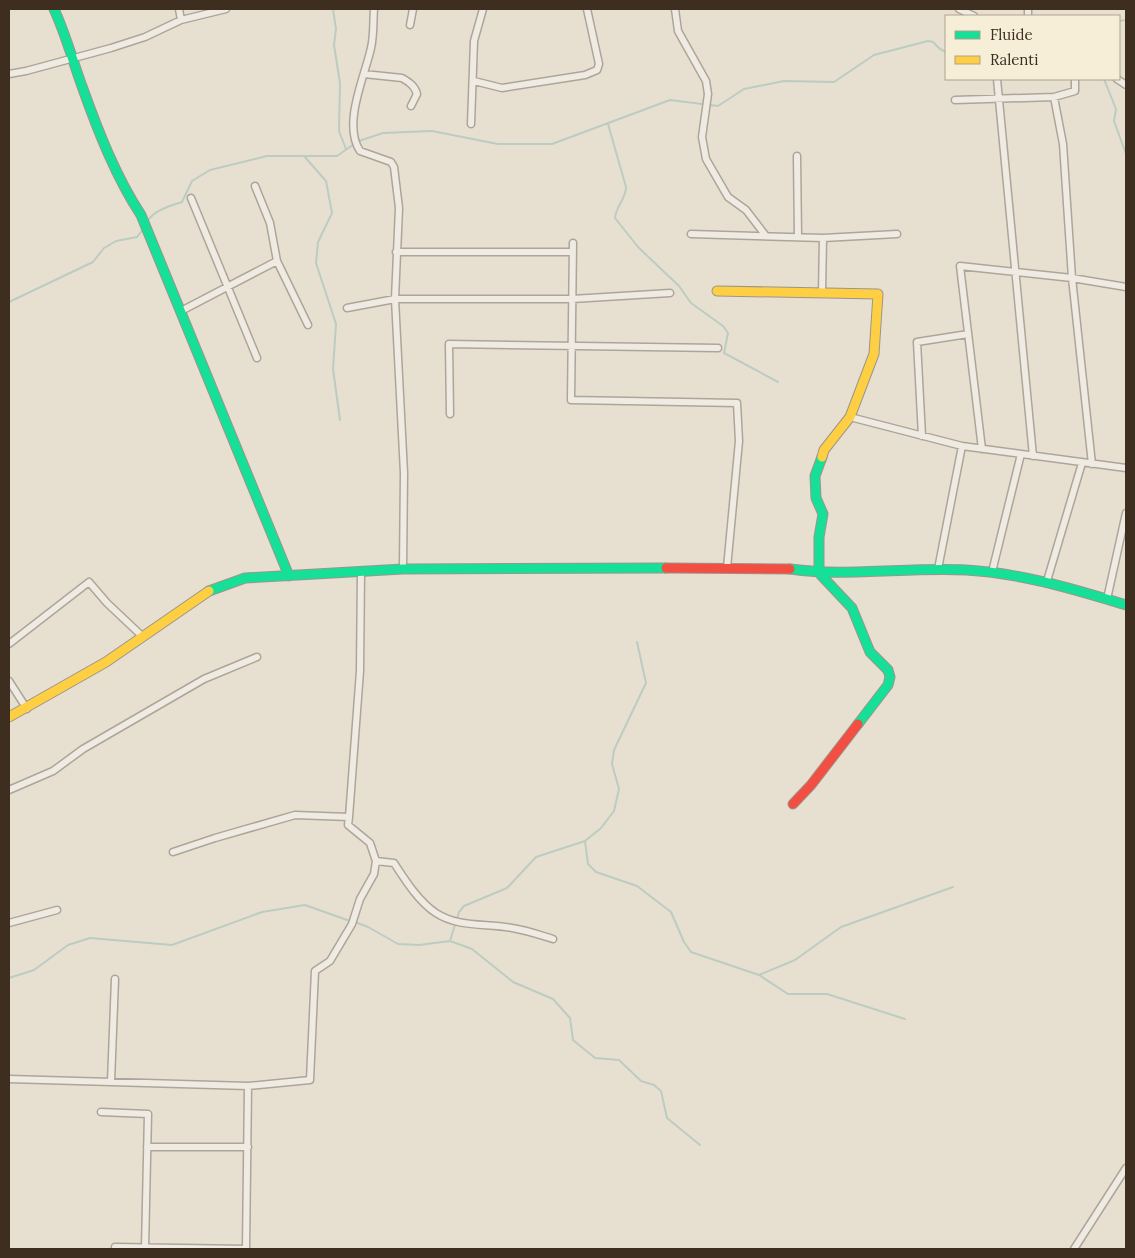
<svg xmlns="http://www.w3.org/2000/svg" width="1135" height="1258" viewBox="0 0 1135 1258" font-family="Lora,serif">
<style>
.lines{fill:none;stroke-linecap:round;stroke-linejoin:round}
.stream{stroke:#bcccc2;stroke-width:2}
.street-casing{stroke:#ada599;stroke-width:9}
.fast-casing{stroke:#9c958a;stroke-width:11}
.slow-casing{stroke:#9c958a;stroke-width:11}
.jam-casing{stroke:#9c958a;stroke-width:11}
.street{stroke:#efebe3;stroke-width:6}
.fast{stroke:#16e098;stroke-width:9}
.slow{stroke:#ffcf43;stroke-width:9}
.jam{stroke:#f24e42;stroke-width:9}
</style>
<rect width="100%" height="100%" fill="#e7e0d1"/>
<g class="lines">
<path class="stream" d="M333 9 336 29 334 45 340 83 339 131 346 149
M1119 21 1126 20
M1104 79 1116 109 1114 121 1126 154
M608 124 626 187C626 199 616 206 615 218L638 247 679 286 691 303 723 326 728 333 724 353 778 382
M359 141 383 133 432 131 498 144H552L670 100 718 106 744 89 784 81 834 82 874 55 928 41 933 42 940 49 946 52
M304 156 326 181 332 213 318 242 316 263 336 324 333 369 340 420
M147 222C154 210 170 206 182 202L192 181 210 170 267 156H337L354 144
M9 302 93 262 104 248 116 241 137 237 144 228
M585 841 588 864 596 872 637 886 671 912 684 942 691 952 759 975 788 994H827L905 1019
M355 922 368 927 398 944 419 945 450 941 472 949 513 982 553 999 570 1018 573 1040 595 1058 619 1060 641 1081 654 1085 661 1091 667 1118 700 1145
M450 941 459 912 464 906 507 888 536 857 585 841 601 828 614 811 619 789 612 764 614 750 646 683 637 642
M759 975 795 960 841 927 953 887
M9 978 34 970 68 945 90 938 172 945 262 912 305 905 350 921"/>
<g class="street-casing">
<path id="street" d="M179 9 181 20
M374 9C373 22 374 35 371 48 365 76 342 124 360 151L391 162 394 167 399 208 395 299 404 473 403 569
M675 9 678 31 706 81 708 94 702 137 706 159 728 197 746 210 766 236
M959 9 974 16
M1028 16V9
M410 25 413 9
M9 74 26 71 111 48 145 37 181 20 226 9
M364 74 402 78C409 82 415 86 417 94L411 106
M997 79 1033 456
M1117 79 1126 85
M474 81 502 88 585 75 597 70 599 64 587 9
M1054 97 1063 144 1072 278 1092 464
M955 100 1054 97 1075 91V79
M471 124 474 41 483 9
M797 156 798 237
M255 186 270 223 277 261 308 325
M191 198 257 358
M691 234 823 238 897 234
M573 243 571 400 737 403 739 441 727 568
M396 252H573
M822 293 823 238
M347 308 395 299H572L670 293
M181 311 277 261
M450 414 449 344 718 348
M850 417 962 446 1126 468
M922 436 917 342 968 334
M982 449 960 266 1072 278 1126 287
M938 569 962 446
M992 572 1021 454
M1047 581 1082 463
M1107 599 1126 513
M9 644 89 582 107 603 142 636
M9 681 27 709
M9 790 53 771 83 749 204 679 257 657
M349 817 348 825 370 843 376 861 394 863C405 880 419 902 436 913 459 928 487 923 512 928 526 930 540 935 553 939
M173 852 215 838 295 815 349 817 360 671 361 571
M9 923 57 910
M9 1079 248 1086 310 1080 315 971 330 961 352 924 360 899 374 874 376 861
M111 1082 115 979
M101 1112 148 1114 145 1248
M147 1147H248
M115 1247 246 1249
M246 1249 248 1086
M1074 1249 1126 1168"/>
</g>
<g class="fast-casing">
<path id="fast" d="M54 9C66 35 73 62 83 89 98 131 116 177 141 215L289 576
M822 457 815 476 816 498 823 514 819 537V573L852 608 870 652 888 670 890 677 888 685 858 724
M790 569C849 577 907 567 966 570 1021 573 1073 589 1126 605
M209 591 245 578 403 569 666 568"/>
</g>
<g class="slow-casing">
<path id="slow" d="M717 291 878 294 874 354 850 417 824 450 822 457
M9 717 106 662 209 591"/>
</g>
<g class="jam-casing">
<path id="jam" d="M666 568 790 569
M793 804 811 785 858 724"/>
</g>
<use href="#street" class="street"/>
<use href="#fast" class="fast"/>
<use href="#slow" class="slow"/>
<use href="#jam" class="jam"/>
</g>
<rect width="1135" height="1258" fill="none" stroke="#3d2e20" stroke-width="20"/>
<rect x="945" y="15" width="175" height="65" fill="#f7eed8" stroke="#ada18e"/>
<rect x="955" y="31" width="25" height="8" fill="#16e098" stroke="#ada18e"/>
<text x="990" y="40" font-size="15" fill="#3d2e20">Fluide</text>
<rect x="955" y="56" width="25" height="8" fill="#ffcf43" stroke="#ada18e"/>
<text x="990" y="65" font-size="15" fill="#3d2e20">Ralenti</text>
</svg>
